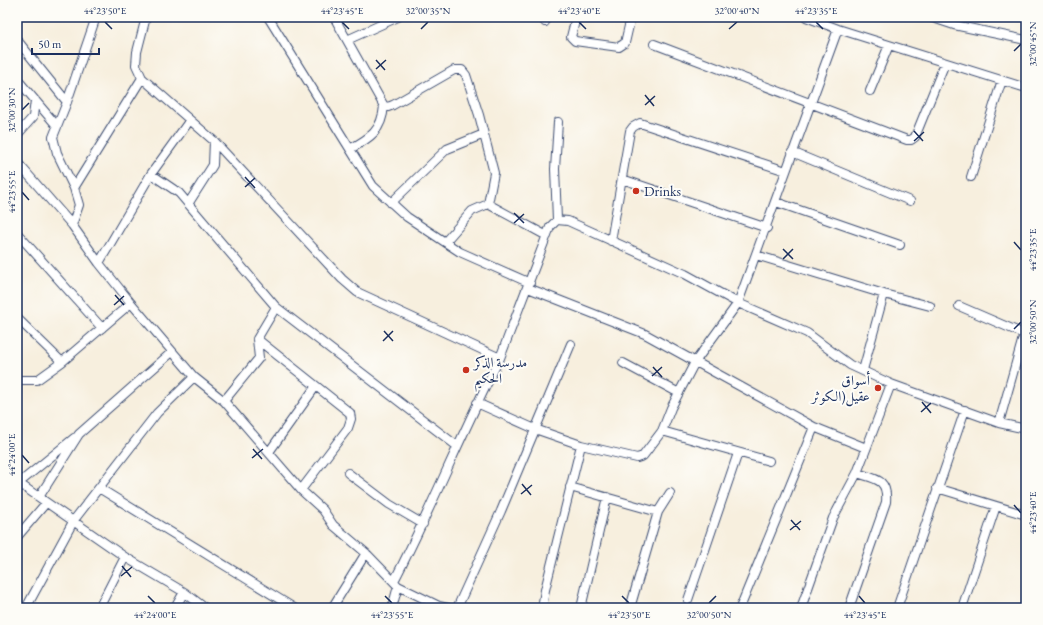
<svg xmlns="http://www.w3.org/2000/svg" width="1043" height="625" viewBox="0 0 1043 625" font-family="'EB Garamond',Amiri,serif">
<style>
.lines{fill:none;stroke-linecap:round;stroke-linejoin:round}
.street-casing{stroke:#3c4c71;stroke-width:10}
.street{stroke:#fff;stroke-width:8}
.ticks{fill:none;stroke:#1b2f5e;stroke-width:1.5}
.poi-dot{fill:#c8321e;stroke:#fdfcf7;stroke-width:1.5}
.labels{text-anchor:middle;dominant-baseline:central;stroke-width:4;stroke-linejoin:round;paint-order:stroke}
.poi-label{font-size:14px;fill:#1b2f5e;stroke:#fdfcf7;text-anchor:start}
.neatline{fill:none;stroke:#1b2f5e;stroke-width:1.5}
.ticks-label{font-size:10px;text-anchor:middle;fill:#1b2f5e}
</style>
<rect width="100%" height="100%" fill="#fdfcf7"/>
<filter id="ink" filterUnits="userSpaceOnUse"><feTurbulence type="fractalNoise" baseFrequency=".025" numOctaves="2"/><feDisplacementMap in="SourceGraphic" scale="8" xChannelSelector="R" yChannelSelector="G"/><feConvolveMatrix kernelMatrix="1 2 1 2 8 2 1 2 1" color-interpolation-filters="sRGB"/></filter>
<filter id="wash" filterUnits="userSpaceOnUse"><feTurbulence type="fractalNoise" baseFrequency=".012" numOctaves="4" result="noise"/><feDisplacementMap in="SourceGraphic" scale="16" xChannelSelector="R" yChannelSelector="G"/><feGaussianBlur stdDeviation="0.9" result="paint"/><feColorMatrix in="noise" values="0 0 0 0 0 0 0 0 0 0 0 0 0 0 0 0 0 1.4 0 .05"/><feComposite in="paint" operator="in"/></filter>
<g filter="url(#wash)">
<rect width="100%" height="100%" fill="#f7efde"/>
</g>
<g filter="url(#ink)">
<g class="lines">
<g class="street-casing">
<path id="street" d="M146 17 137 52 136 65 142 78 214 141 342 279 357 292 500 358 550 227 557 220 568 221 685 274 738 303 807 333 850 365 891 384 999 423 1026 429
M268 17 373 186 407 217 460 252 530 283
M334 17 384 106 388 107 393 105 454 70H462L466 75 479 115 494 173 488 204
M576 17 571 37 575 41 619 47 625 43 631 17
M806 17 838 29 1026 88
M930 17 954 25 1026 40
M545 22 546 17
M17 40 67 102
M347 40 398 17
M654 44 907 140H911L915 137 945 63
M17 79 57 126
M870 91 889 45
M190 120 151 174 99 263 131 303 194 377 224 401 301 490 323 510 333 525 366 553 398 586 439 606 448 608
M17 135 33 117 35 100
M350 149C370 138 382 131 384 106
M792 152 910 201
M17 162 72 225 99 263
M151 174 179 193 276 307 457 446
M971 177 1002 80
M622 179 767 228
M74 188 142 78
M776 202 900 245
M391 203 447 149 484 134
M188 204 213 165 214 141
M557 220 555 169 558 122
M72 225 79 205 74 188 57 153 53 137 67 102 96 17
M17 233 102 328
M611 241 630 131 633 127 640 123 786 171
M445 242 472 211 488 204 547 236
M756 255 884 294 930 306
M528 288 645 334 814 427 866 448
M959 306 1024 334
M17 318 62 362
M257 339 350 413 351 419 348 428 301 490
M623 363 679 393
M863 370 884 294
M19 380H37L62 362 131 303
M224 401 259 358 257 339 276 307
M477 403 535 429 581 445 637 458 643 456 662 431 671 408 695 362 738 303 838 29
M999 423 1026 327
M662 431 769 461
M269 452 316 386
M348 473 389 504 423 524
M17 482 125 557 184 592 205 608
M19 483 74 438
M570 487 658 512
M99 488 294 608
M937 488 1026 515
M39 497 79 434 172 352
M17 537 46 503
M394 581C432 508 462 431 500 358
M688 600 738 453
M26 608 74 520 157 413 194 377
M99 608 125 557
M175 608 184 592
M332 608 366 553
M392 608 398 586
M457 608 501 511 571 344
M542 608 545 590 581 445
M581 608 607 497
M630 608 658 512 670 493
M740 608 814 427
M801 608 833 518 857 473 891 384
M849 608 886 502C888 479 876 479 857 473
M897 608 965 410
M962 608 996 506"/>
</g>
<use href="#street" class="street"/>
</g>
</g>
<path class="ticks" d="M105 22 112 29M342 22 349 29M579 22 586 29M816 22 823 29M421 29 428 22M729 29 737 22M1014 51 1021 44M376 60 385 70M376 69 386 60M645 95 654 106M645 105 655 96M22 110 29 103M914 131 923 141M914 141 924 132M245 177 255 188M245 187 255 178M22 192 29 200M514 213 524 223M514 223 524 214M1014 242 1021 250M783 249 793 259M783 259 793 249M115 295 124 305M114 305 124 296M1014 329 1021 322M384 331 393 341M383 341 393 331M653 367 662 377M652 376 662 367M922 402 931 413M921 412 931 403M253 449 262 459M22 455 29 463M252 458 263 449M522 484 531 495M521 494 532 485M1014 505 1021 513M791 520 800 530M790 530 801 521M122 566 131 577M121 576 132 567M148 596 155 603M385 596 392 603M622 596 629 603M859 596 865 603M709 603 716 596"/>
<g class="poi-dot">
<circle cx="636" cy="191" r="4"/>
<circle cx="466" cy="370" r="4"/>
<circle cx="878" cy="388" r="4"/>
</g>
<g class="labels">
<g class="poi-label">
<text x="644" y="191">Drinks</text>
<text x="474" y="362">مدرسة الذكر<tspan x="474" dy="16">الحكيم</tspan></text>
<text x="870" y="380" text-anchor="end">أسواق<tspan x="870" dy="16">عقيل(الكوثر</tspan></text>
</g>
</g>
<rect width="1043" height="625" fill="none" stroke="#fdfcf7" stroke-width="44"/>
<path d="M32 48v6h67v-6" fill="none" stroke="#1b2f5e" stroke-width="2"/>
<text x="38" y="48" font-size="12" fill="#1b2f5e" stroke="#fdfcf7" stroke-width="3" paint-order="stroke">50 m</text>
<rect x="22" y="22" width="999" height="581" class="neatline"/>
<g class="ticks-label">
<text x="105" y="14">44°23'50"E</text>
<text x="342" y="14">44°23'45"E</text>
<text x="428" y="14">32°00'35"N</text>
<text x="579" y="14">44°23'40"E</text>
<text x="737" y="14">32°00'40"N</text>
<text x="816" y="14">44°23'35"E</text>
<text transform="translate(1032 44) rotate(-90)" y="4">32°00'45"N</text>
<text transform="translate(11 110) rotate(-90)" y="4">32°00'30"N</text>
<text transform="translate(11 192) rotate(-90)" y="4">44°23'55"E</text>
<text transform="translate(1032 250) rotate(-90)" y="4">44°23'35"E</text>
<text transform="translate(1032 322) rotate(-90)" y="4">32°00'50"N</text>
<text transform="translate(11 455) rotate(-90)" y="4">44°24'00"E</text>
<text transform="translate(1032 513) rotate(-90)" y="4">44°23'40"E</text>
<text x="155" y="618">44°24'00"E</text>
<text x="392" y="618">44°23'55"E</text>
<text x="629" y="618">44°23'50"E</text>
<text x="709" y="618">32°00'50"N</text>
<text x="865" y="618">44°23'45"E</text>
</g>
</svg>
